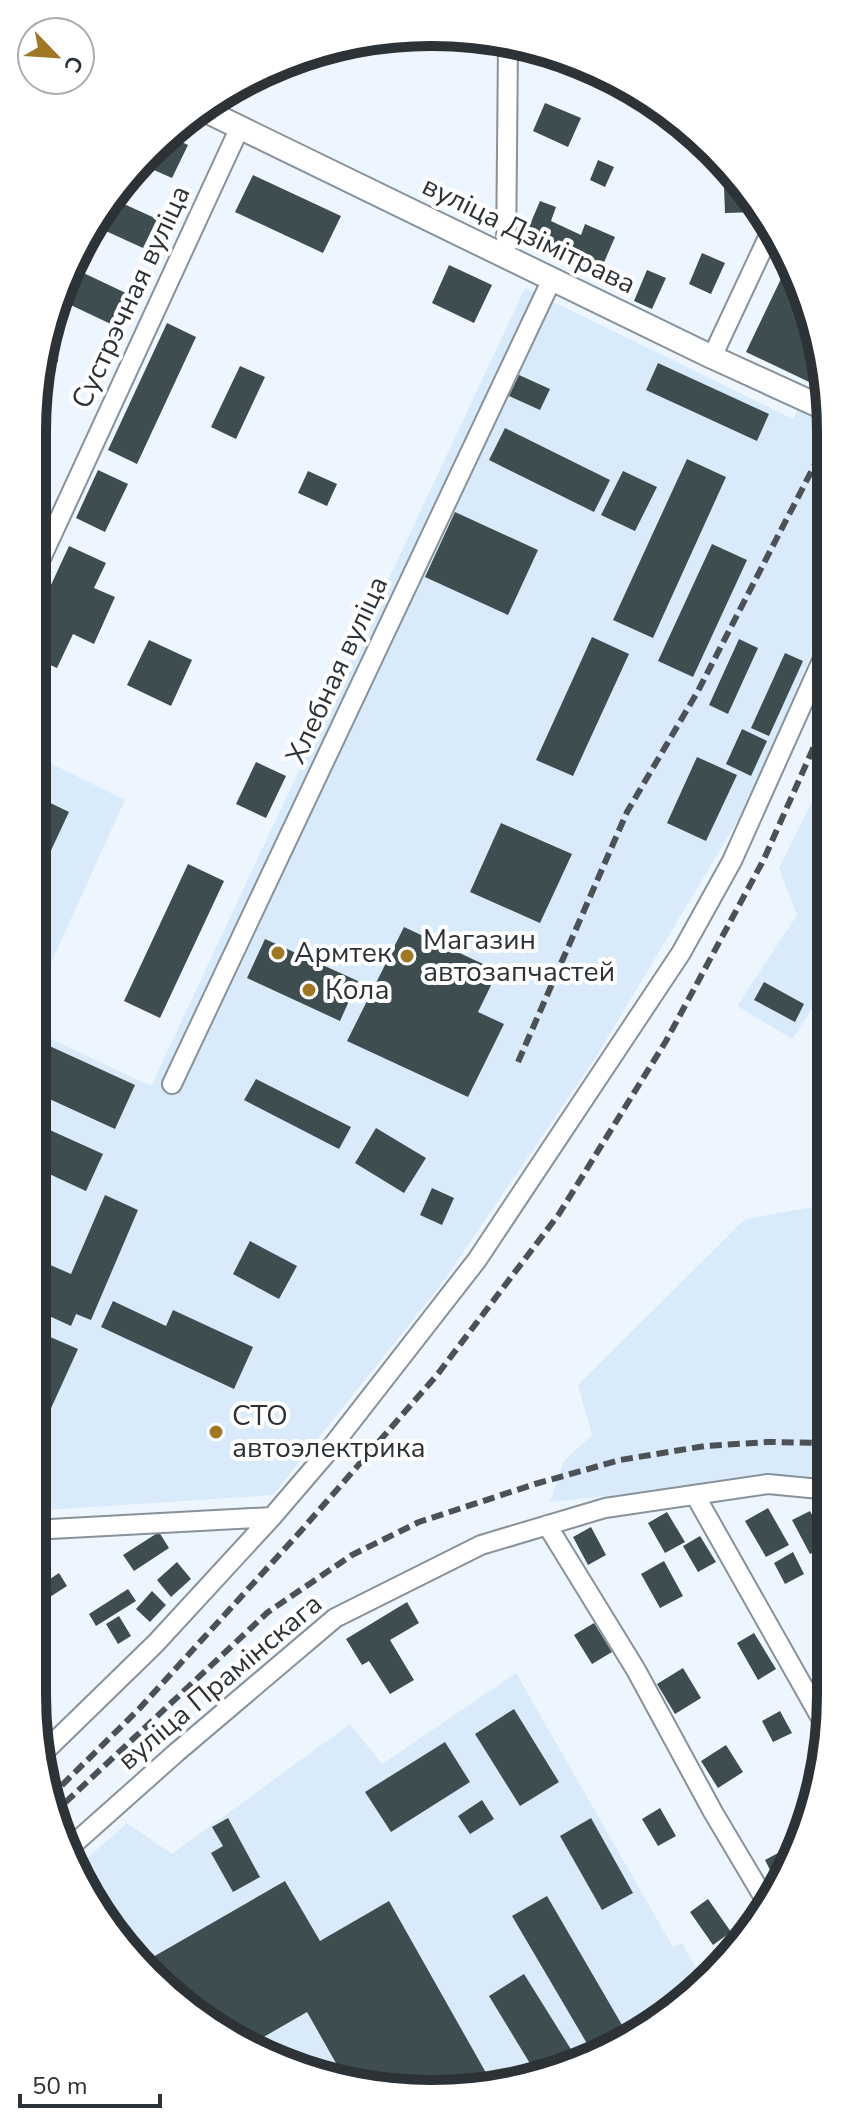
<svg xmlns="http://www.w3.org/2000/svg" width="863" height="2126" viewBox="0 0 863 2126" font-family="'Nunito Sans',sans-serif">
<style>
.built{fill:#d9ebfb}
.building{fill:#3e4d50}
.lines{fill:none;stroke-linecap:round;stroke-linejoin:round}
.minor-casing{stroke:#87929b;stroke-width:22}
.tertiary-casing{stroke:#87929b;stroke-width:26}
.minor{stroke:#fff;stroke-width:18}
.tertiary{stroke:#fff;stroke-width:22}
.rail{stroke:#4b5155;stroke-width:6;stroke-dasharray:12 6;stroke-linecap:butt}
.poi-dot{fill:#9f7725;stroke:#fff;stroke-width:3}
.labels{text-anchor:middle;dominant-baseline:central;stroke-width:8;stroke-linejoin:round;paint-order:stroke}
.street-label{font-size:28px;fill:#2d3236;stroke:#fff}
.poi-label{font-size:28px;fill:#2d3236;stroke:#fff;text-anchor:start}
.rim{fill:none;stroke:#2d3236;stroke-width:10}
</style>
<rect width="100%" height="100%" fill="#edf6ff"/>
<path class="built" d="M525 288 793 419 821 358 828 379V614L750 800 596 1057 443 1282 273 1495 32 1511V1030L151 1086Z
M32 754 125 800 32 1005Z
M829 767V984L792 1039 737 1006 797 915 779 868Z
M830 1204V1478L781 1477 550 1502 564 1461 592 1435 578 1385 745 1219Z
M516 1673 673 1947 682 1943 703 1980 653 2027 510 2086 379 2091 232 2041 131 1958 78 1866 127 1823 172 1854 350 1724 382 1764Z"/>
<path class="building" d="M545 103 581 118 568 147 533 131Z
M171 137 188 145 172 178 138 163Z
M598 160 614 167 605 187 590 180Z
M723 161 732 168 761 212 725 213Z
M253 175 341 216 323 253 235 212Z
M113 199 157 219 143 248 97 227Z
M540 201 556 207 551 221 581 235 585 224 615 237 599 274 523 241Z
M702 253 725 263 711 294 689 284Z
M789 262 793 264 828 379V391L746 352Z
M449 265 492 285 474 323 432 303Z
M73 268 130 295 115 326 56 298Z
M647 270 666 278 652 309 634 301Z
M167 323 196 337 137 464 108 450Z
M48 337H59L58 362 44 361Z
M658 363 769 414 757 441 646 390Z
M240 366 265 377 236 439 211 427Z
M519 375 550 389 540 410 509 396Z
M505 428 610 480 594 512 489 460Z
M687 459 726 477 653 638 613 620Z
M98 470 128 484 105 532 76 518Z
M308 471 337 484 327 506 298 493Z
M623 471 657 487 635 531 601 515Z
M455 512 538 550 508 615 425 577Z
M712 544 747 560 693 677 658 661Z
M69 546 106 563 94 588 115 597 94 644 73 634 57 668 32 657V626Z
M592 637 629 654 573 776 536 760Z
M739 639 758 648 728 714 709 705Z
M149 640 192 660 171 706 127 685Z
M785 653 803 661 769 736 751 728Z
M742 729 767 741 751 776 726 764Z
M697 757 737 775 706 841 667 823Z
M256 762 286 776 266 818 236 804Z
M32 794 69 812 32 891Z
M829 818V841L820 837Z
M501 823 572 854 540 923 470 892Z
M188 864 224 881 160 1018 124 1001Z
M404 927 498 971 478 1012 504 1024 468 1097 347 1041Z
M265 939 358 981 340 1021 247 978Z
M764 982 804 1004 795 1022 754 1000Z
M32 1038 135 1085 115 1129 32 1091Z
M256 1079 351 1127 339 1149 244 1100Z
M32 1122 103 1154 86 1191 32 1166Z
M376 1128 426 1158 404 1193 355 1163Z
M432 1188 454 1198 442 1225 420 1215Z
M105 1195 138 1210 91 1320 76 1314 71 1326 47 1315 45 1321 32 1316V1257L71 1274Z
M250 1241 297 1266 279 1299 233 1274Z
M113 1301 166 1326 173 1310 253 1347 234 1389 101 1327Z
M41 1333 78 1349 37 1439 32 1436V1353Z
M816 1462 830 1464V1479L815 1476Z
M768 1508 789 1545 766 1557 745 1521Z
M810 1511 828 1545 810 1554 792 1520Z
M667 1512 685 1542 665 1553 648 1523Z
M591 1527 606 1555 588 1565 573 1537Z
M159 1532 169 1548 134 1571 123 1555Z
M700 1536 716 1562 698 1572 683 1546Z
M793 1552 804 1574 785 1584 774 1563Z
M664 1561 683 1596 660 1608 641 1574Z
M177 1562 191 1579 171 1597 157 1580Z
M59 1573 67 1586 36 1606 32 1600V1591Z
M128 1589 136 1601 96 1626 89 1614Z
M152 1591 166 1605 150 1622 136 1609Z
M407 1602 419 1623 390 1640 414 1680 390 1694 369 1661 362 1665 346 1639Z
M119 1616 131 1636 118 1644 106 1624Z
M594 1623 612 1652 592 1664 574 1635Z
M754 1633 776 1669 758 1680 737 1643Z
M683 1668 701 1698 675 1714 657 1684Z
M514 1709 559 1782 520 1806 475 1734Z
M780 1711 792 1733 773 1742 762 1721Z
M445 1742 470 1782 391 1832 365 1792Z
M726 1745 743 1772 718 1788 701 1761Z
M482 1800 494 1819 470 1834 458 1816Z
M660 1808 676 1836 658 1846 642 1819Z
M228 1818 260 1877 233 1892 211 1853 223 1846 212 1827Z
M591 1818 633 1893 602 1910 560 1836Z
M782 1851 788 1863 777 1884 765 1860Z
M285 1881 320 1941 389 1901 494 2087 379 2091 345 2079 307 2012 248 2046 232 2041 139 1965Z
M547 1896 629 2037 592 2052 512 1916Z
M708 1899 731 1932 713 1945 690 1912Z
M524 1974 577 2059 537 2075 489 1996Z"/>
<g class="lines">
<g class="minor-casing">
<path id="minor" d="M506 257 508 46
M712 357 772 229
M32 578 240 127
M172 1084 552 279
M695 1495 826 1727
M547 1525 636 1670 713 1812 767 1903
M32 1530 272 1517
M42 1754 156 1643 272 1517 326 1454 477 1260 681 953 732 861 828 647
M68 1849 177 1752 335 1618 481 1545 605 1508 768 1484 830 1490"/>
</g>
<g class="tertiary-casing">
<path id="tertiary" d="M206 111 712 357 828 410"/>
</g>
<use href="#minor" class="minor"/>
<use href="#tertiary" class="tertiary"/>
<path class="rail" d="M518 1062 627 812 698 691 828 439
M49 1798 139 1709 300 1532 437 1375 559 1214 666 1041 764 859 828 715
M52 1815 268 1612 352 1555 419 1522 535 1484 620 1460 705 1446 768 1442 830 1443"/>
</g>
<g class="poi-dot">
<circle cx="278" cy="953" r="8"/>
<circle cx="407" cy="956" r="8"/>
<circle cx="309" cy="990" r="8"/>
<circle cx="216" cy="1432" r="8"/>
</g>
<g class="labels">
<g class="street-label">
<text transform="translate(529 235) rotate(26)">вуліца Дзімітрава</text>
<text transform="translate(131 297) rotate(-65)">Сустрэчная вуліца</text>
<text transform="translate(337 670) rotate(-65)">Хлебная вуліца</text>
<text transform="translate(220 1682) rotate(-40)">вуліца Прамінскага</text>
</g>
<g class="poi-label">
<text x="423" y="940">Магазин<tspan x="423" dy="32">автозапчастей</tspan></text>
<text x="294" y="953">Армтек</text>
<text x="325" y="990">Кола</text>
<text x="232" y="1416">СТО<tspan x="232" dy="32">автоэлектрика</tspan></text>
</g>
</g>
<path d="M0 0H863V2126H0ZM431 46H432A385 385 0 0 1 817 431V1695A385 385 0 0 1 432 2080H431A385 385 0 0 1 46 1695V431A385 385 0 0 1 431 46Z" fill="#fff" fill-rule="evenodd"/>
<path class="rim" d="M431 46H432A385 385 0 0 1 817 431V1695A385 385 0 0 1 432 2080H431A385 385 0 0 1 46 1695V431A385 385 0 0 1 431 46Z"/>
<g transform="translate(56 56) rotate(115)"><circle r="38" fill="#ffffff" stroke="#abadaf" stroke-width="2"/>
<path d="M0-6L14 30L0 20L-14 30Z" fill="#9f7725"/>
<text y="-12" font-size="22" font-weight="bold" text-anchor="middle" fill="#2d3236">С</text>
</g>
<path d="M20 2094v12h140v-12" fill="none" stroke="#2d3236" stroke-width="4"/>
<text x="32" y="2094" font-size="24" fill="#2d3236" stroke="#ffffff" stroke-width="6" paint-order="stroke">50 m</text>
</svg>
